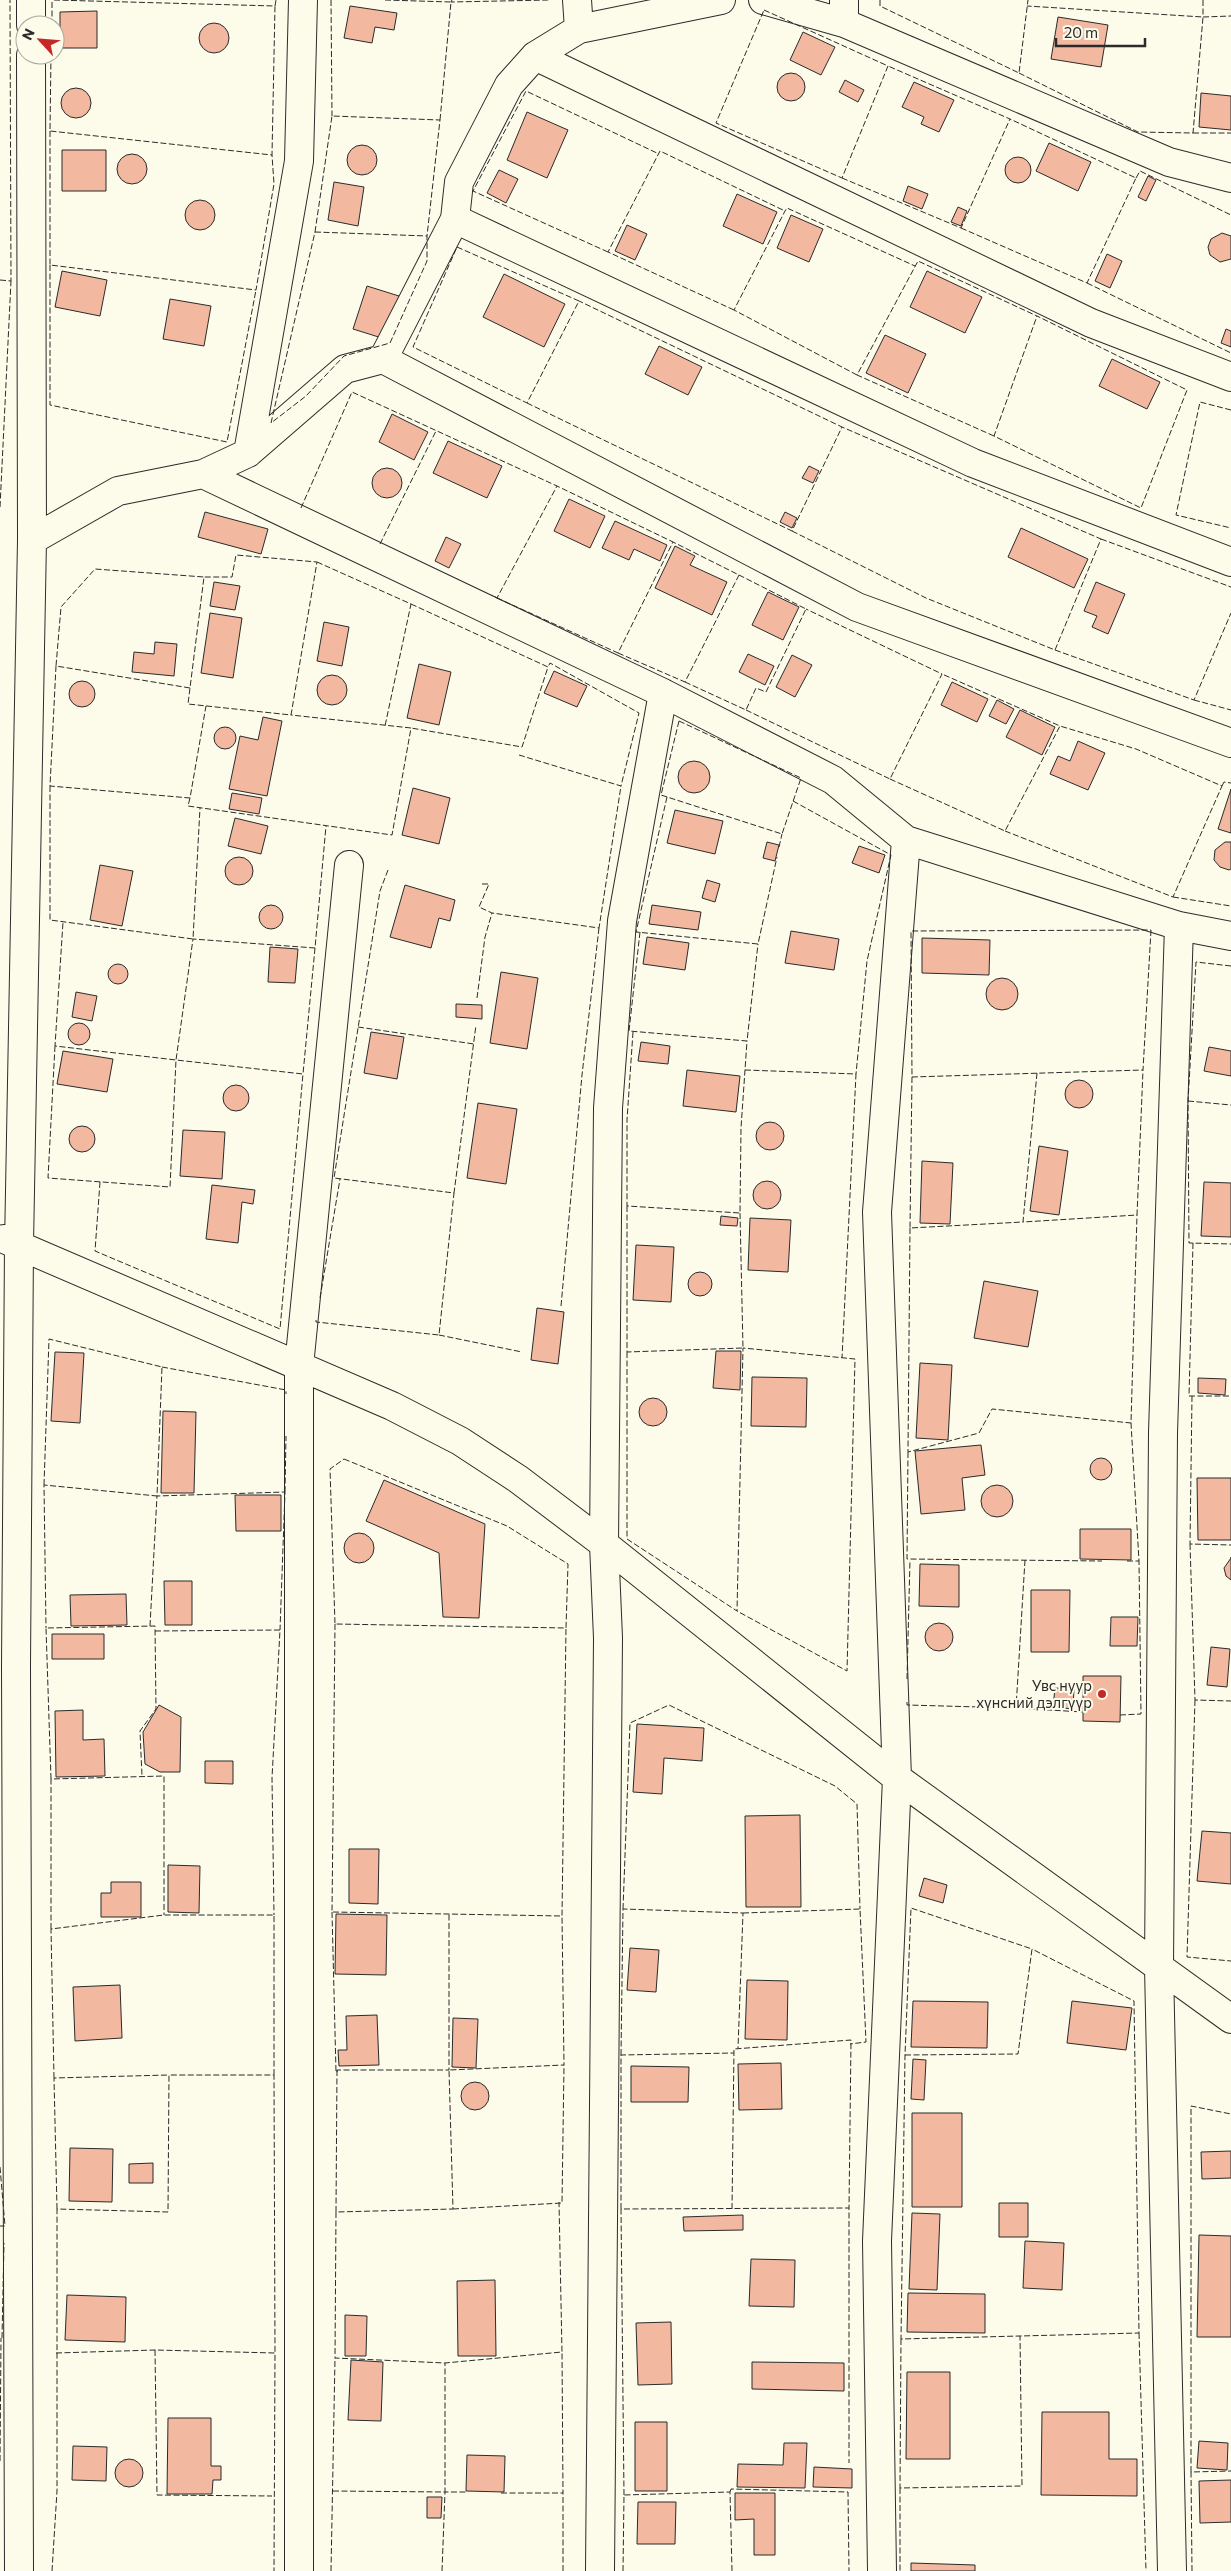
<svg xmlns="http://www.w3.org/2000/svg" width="1231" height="2571" viewBox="0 0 1231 2571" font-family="Commissioner,sans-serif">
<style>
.building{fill:#f2b8a0;stroke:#2b2b2b}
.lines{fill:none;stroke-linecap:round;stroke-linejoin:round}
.minor-casing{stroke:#2b2b2b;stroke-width:30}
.minor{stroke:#fdfbea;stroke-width:28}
.fence{stroke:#2b2b2b;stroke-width:1;stroke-dasharray:6 2.5;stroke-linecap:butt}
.poi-dot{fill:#c62828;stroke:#fdfbea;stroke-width:2}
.labels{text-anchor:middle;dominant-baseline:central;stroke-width:4;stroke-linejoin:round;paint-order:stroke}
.poi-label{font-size:15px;fill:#2b2b2b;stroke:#fdfbea;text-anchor:end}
</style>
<rect width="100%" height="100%" fill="#fdfbea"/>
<path class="building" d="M350 6 397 13 394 30 375 27 372 43 344 38Z
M97 11V48H60V12Z
M1058 17 1108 25 1101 67 1051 59Z
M199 38a15 15 0 1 1 30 0a15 15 0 1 1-30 0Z
M803 32 835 47 821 75 790 60Z
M777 87a14 14 0 1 1 28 0a14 14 0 1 1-28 0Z
M845 80 864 90 858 102 839 92Z
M914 82 954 100 939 132 921 124 924 117 902 107Z
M61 103a15 15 0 1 1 30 0a15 15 0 1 1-30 0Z
M1201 93 1231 96V130L1199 127Z
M527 112 568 130 547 178 507 160Z
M1049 143 1091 162 1078 191 1036 171Z
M347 160a15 15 0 1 1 30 0a15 15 0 1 1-30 0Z
M62 150H106V191H62Z
M117 169a15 15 0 1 1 30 0a15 15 0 1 1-30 0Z
M1005 170a13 13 0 1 1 26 0a13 13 0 1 1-26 0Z
M499 170 518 179 506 203 487 193Z
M1148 176 1156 180 1146 201 1138 197Z
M334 182 364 187 358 226 328 220Z
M908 186 928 194 922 209 903 201Z
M737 194 777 212 763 244 723 226Z
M185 215a15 15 0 1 1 30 0a15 15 0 1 1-30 0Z
M958 207 967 211 961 226 951 222Z
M791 215 823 229 809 262 777 248Z
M627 225 647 234 635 260 615 251Z
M1222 233 1231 236V259L1220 262 1210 255 1208 247 1211 239Z
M1107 254 1122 261 1110 288 1095 281Z
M62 271 107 280 100 316 55 307Z
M927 271 982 297 965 333 910 307Z
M504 274 565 304 544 347 483 317Z
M367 286 399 296 385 339 353 329Z
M170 299 211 306 204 346 163 339Z
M1226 329 1231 331V347L1221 343Z
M885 335 926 354 908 393 866 373Z
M659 346 702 367 688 395 645 374Z
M1112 359 1160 382 1147 409 1099 386Z
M392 414 428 432 414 460 379 442Z
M448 441 502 466 487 498 433 473Z
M809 466 819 471 813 483 802 478Z
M372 483a15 15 0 1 1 30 0a15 15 0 1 1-30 0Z
M569 499 605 516 590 548 554 531Z
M205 512 268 529 261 554 198 537Z
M785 512 797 518 792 528 780 522Z
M615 521 667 545 660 561 634 549 629 560 602 548Z
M1021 528 1088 559 1074 588 1008 557Z
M446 537 461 544 449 568 435 561Z
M675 546 695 556 690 565 727 582 712 615 655 588Z
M214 582 240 586 235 610 210 606Z
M1096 582 1125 594 1108 634 1092 627 1097 616 1084 611Z
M768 592 799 607 783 640 752 625Z
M210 613 242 618 233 678 201 673Z
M324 622 349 627 342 666 317 661Z
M155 642 177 644 174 676 132 672 134 652 154 654Z
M748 654 774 666 765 685 739 672Z
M792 655 812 665 795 697 776 687Z
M419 664 451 672 439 725 407 718Z
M554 671 587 686 577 707 544 693Z
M317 690a15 15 0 1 1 30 0a15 15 0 1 1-30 0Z
M69 694a13 13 0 1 1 26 0a13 13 0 1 1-26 0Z
M952 682 988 699 977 722 941 705Z
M997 700 1014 709 1006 724 989 716Z
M1020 710 1055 727 1042 755 1006 737Z
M263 717 282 721 267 796 229 789 240 736 258 740Z
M214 738a11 11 0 1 1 22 0a11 11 0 1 1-22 0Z
M1078 741 1105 753 1088 790 1050 774 1058 756 1070 761Z
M678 777a16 16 0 1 1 32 0a16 16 0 1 1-32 0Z
M413 788 450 798 439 844 402 835Z
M1231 789V833L1218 829Z
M232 793 262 798 259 814 229 809Z
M675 810 723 821 715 854 667 843Z
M235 818 268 826 261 854 228 846Z
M767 842 779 845 775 861 763 858Z
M1225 842H1231V869L1229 870 1220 867 1214 860 1215 850Z
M859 846 885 855 879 873 852 863Z
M225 871a14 14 0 1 1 28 0a14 14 0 1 1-28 0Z
M100 865 133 871 122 926 90 920Z
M707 880 720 884 715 902 702 898Z
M405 885 455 900 450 921 439 918 431 948 390 937Z
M652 905 701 912 698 930 649 924Z
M259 917a12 12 0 1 1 24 0a12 12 0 1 1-24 0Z
M791 931 839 939 834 970 785 963Z
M647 937 689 943 685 970 643 964Z
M922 938 990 940 989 975 922 973Z
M270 947 298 949 295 983 268 982Z
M108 974a10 10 0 1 1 20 0a10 10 0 1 1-20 0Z
M501 972 538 978 527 1049 490 1043Z
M986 994a16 16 0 1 1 32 0a16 16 0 1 1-32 0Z
M76 992 97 996 92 1021 72 1017Z
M456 1004 482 1005V1019L456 1017Z
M68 1034a11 11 0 1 1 22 0a11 11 0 1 1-22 0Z
M371 1032 404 1037 397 1079 364 1073Z
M641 1042 670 1046 668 1064 638 1061Z
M1209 1047 1231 1051V1076L1204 1071Z
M63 1051 113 1059 107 1092 57 1084Z
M687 1070 740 1076 736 1112 683 1106Z
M1065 1094a14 14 0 1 1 28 0a14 14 0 1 1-28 0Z
M223 1098a13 13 0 1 1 26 0a13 13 0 1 1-26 0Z
M478 1103 517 1109 506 1184 467 1178Z
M756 1136a14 14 0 1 1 28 0a14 14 0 1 1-28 0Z
M69 1139a13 13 0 1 1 26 0a13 13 0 1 1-26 0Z
M183 1130 225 1132 222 1179 180 1176Z
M1039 1146 1068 1151 1059 1215 1030 1211Z
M922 1161 953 1163 950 1224 920 1223Z
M753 1195a14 14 0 1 1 28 0a14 14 0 1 1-28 0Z
M1204 1182 1231 1183V1237L1201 1236Z
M212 1185 255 1190 253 1204 242 1202 238 1243 206 1239Z
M721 1216 738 1218 737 1226 720 1225Z
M750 1218 791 1220 788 1272 748 1270Z
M636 1245 674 1247 671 1302 633 1300Z
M688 1284a12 12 0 1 1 24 0a12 12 0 1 1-24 0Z
M984 1281 1038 1291 1028 1347 974 1338Z
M537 1308 564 1312 558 1364 531 1360Z
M716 1351H741L740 1390 713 1388Z
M55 1352 84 1353 80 1423 51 1421Z
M920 1363 952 1365 948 1440 916 1438Z
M752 1377 807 1378 806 1427 751 1426Z
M1198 1378 1226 1379 1225 1395 1198 1393Z
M639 1412a14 14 0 1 1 28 0a14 14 0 1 1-28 0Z
M163 1411 196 1412 194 1493H161Z
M981 1445 985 1475 962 1478 965 1510 921 1514 915 1451Z
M1090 1469a11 11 0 1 1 22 0a11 11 0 1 1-22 0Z
M1197 1478H1231V1540H1198Z
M384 1480 485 1524 479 1618 443 1617 439 1553 366 1521Z
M981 1501a16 16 0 1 1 32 0a16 16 0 1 1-32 0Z
M235 1495H281V1531H236Z
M1080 1529H1131V1560L1080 1559Z
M344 1548a15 15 0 1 1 30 0a15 15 0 1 1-30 0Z
M1231 1558V1557V1580L1226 1576 1224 1568Z
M920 1564 959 1565V1607L919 1606Z
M164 1581H192V1625H165Z
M1031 1590H1070L1069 1652H1031Z
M126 1594 127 1625 71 1626 70 1595Z
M1111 1617H1138L1137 1646H1110Z
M925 1637a14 14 0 1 1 28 0a14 14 0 1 1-28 0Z
M52 1634H104V1659H52Z
M1211 1647 1230 1649 1227 1687 1207 1685Z
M1083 1676H1121L1120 1722 1083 1721Z
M1055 1688 1074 1689 1073 1709 1053 1707Z
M159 1705 181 1717 180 1772H160L145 1764 143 1732Z
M83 1710V1740L104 1739 105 1776 56 1777 55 1711Z
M637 1724 704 1728 702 1761 664 1758 662 1794 633 1792Z
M205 1761H233V1784L205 1783Z
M800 1815 801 1907H746L745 1816Z
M1202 1831 1231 1833V1884L1197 1881Z
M349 1849H379L378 1904 349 1903Z
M168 1865 200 1866 199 1913 168 1912Z
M924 1878 947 1885 943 1903 919 1896Z
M111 1882H141V1917H101V1893H111Z
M336 1914 387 1915 386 1975 335 1974Z
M630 1948 659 1950 656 1992 627 1990Z
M747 1980 788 1981 787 2040 745 2039Z
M120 1985 122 2038 75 2041 73 1987Z
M913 2001 988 2002 987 2048 911 2047Z
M1072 2001 1132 2008 1126 2050 1067 2043Z
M377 2015 379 2065 339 2066 338 2050H347L346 2016Z
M453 2018 478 2019 476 2068 452 2067Z
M913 2059 926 2060 924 2100 911 2099Z
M781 2063 782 2109 739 2110 738 2064Z
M631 2066 689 2067 688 2102H631Z
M461 2096a14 14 0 1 1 28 0a14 14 0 1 1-28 0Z
M912 2113H962V2207H912Z
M70 2148 113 2149 112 2202 69 2201Z
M1231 2151V2178L1202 2179 1201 2152Z
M153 2163V2183H129V2164Z
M999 2203H1028V2237H999Z
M912 2213 940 2214 937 2290 909 2289Z
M743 2215V2230L684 2231 683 2217Z
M1199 2235 1231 2236V2337H1197Z
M1025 2241 1064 2243 1062 2290 1023 2288Z
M751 2259 795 2260 794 2307 749 2306Z
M495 2280 496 2356H458L457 2281Z
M908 2293 985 2294V2333L907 2332Z
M67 2295 126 2297 125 2342 65 2340Z
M345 2315 367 2316 366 2356H345Z
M671 2322 672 2384 638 2385 636 2323Z
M351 2360 383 2362 381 2421 348 2420Z
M752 2362 844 2363V2391L752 2389Z
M907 2372H950V2459H906Z
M1042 2412H1109V2459H1137V2496L1041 2495Z
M168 2418H211V2466H221V2480H213L212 2494H167Z
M635 2422H667V2491H635Z
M1199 2441 1228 2443 1227 2470 1197 2468Z
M784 2443H807L805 2488 737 2487 738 2464 783 2465Z
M73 2446 107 2447 106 2481 72 2480Z
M467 2455 505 2456 504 2492 466 2491Z
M115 2473a14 14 0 1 1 28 0a14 14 0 1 1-28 0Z
M814 2467 852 2469V2488L813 2487Z
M1231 2480V2522L1200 2523 1199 2481Z
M735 2493H775V2555H754V2519L735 2520Z
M427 2497H442L441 2518H427Z
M638 2502H676L675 2544H637Z
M911 2563 975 2565V2571H911Z"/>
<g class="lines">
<g class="minor-casing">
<path id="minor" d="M31 0V25
M577 0 579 29
M763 0 844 23 1169 162 1231 178
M844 23V0
M535 56 1091 323 1231 377
M455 219 973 463 1231 562
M383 359 455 219 459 182 509 85 535 56 579 29 721 0
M248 453 345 369 383 359 857 607 1231 743
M203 474 248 453 299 161 303 0
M32 540 118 491 203 474 663 693 833 780 906 840 1179 926 1231 936
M4 1239 392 1406 460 1441 518 1479 604 1544 897 1778 1231 2019
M19 2571 16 1666 19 1245 32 540 31 55
M299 2571V1366L349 865
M600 2571 608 1638 604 1544 608 1108 622 921 663 693
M882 2571 877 2241 897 1778 877 1212 906 840
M1172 2571 1159 1967 1163 1433 1179 926"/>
</g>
<use href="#minor" class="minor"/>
<path class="fence" d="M54 0 275 6 276 0
M331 0 332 116
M385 0 451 2 440 120
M452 0 451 2 549 0
M880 0V6L1019 73 1028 0
M1203 0V17L1231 16
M764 10 888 66 842 178 716 123Z
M52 25V0
M51 55 50 131 272 155 275 6
M1019 73 1138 132 1193 133 1203 17 1027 6
M50 131V265L256 290 274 184 272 155
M1193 133H1231
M842 178 961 228 1010 119 888 66
M1136 178 1140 171 1231 215
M961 228 1087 283 1136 178 1010 119
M315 232 427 236V261L390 343 344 356 306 396 271 423Z
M315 232 332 116 440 120 427 236
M457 247 579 301 527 403 413 347Z
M608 252 473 191 526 91 659 154
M50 265V405L227 442 256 290
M0 280 11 281 10 0
M1087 283 1231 353
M734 310 608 252 660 151 785 211
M857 375 734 310 785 211 787 208 915 266
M527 403 792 531 842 427 579 301
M1231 410 1200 402 1176 515 1231 528
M994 436 857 375 918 261 1037 316 1187 390 1141 508 994 436 1037 316
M0 507 11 281
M301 508 352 392 557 486 497 598 492 595
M792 531 926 598 1055 650 1101 539 842 427
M1101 539 1231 587
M380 544 436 431
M317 562 411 604 385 726
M497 598 618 653 673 542 557 486
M411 604 548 667 522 747 411 728
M1055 650 1194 700 1231 613
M618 653 685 682 739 575 673 542
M56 666 50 786 190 798 206 706
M685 682 746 710 756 688 766 692 806 609 739 575
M190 688 56 666 61 607 95 569 204 577 190 688 188 704 291 715 317 562 236 555 232 577H204
M1194 700 1231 710
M746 710 890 779 942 674 806 609
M679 721 801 778 782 834 661 795Z
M519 755 621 786 639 713 550 663 548 667
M890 779 1005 831 1060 726 942 674
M50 786V920L193 939 200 808
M1222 786 1224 782 1231 783
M667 797 636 932 758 944 777 857
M190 798 188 806 392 835 411 728 291 715
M793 801 891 855 867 961 856 1074
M1005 831 1173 897 1222 786 1136 749 1060 726
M779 847 782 834
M388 870 380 891 334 1178 454 1193 476 1025
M482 884H489L479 907 492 913 599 928 621 786
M1173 897 1231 906
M1151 930 1143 1070 912 1077 911 931Z
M640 932 629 1031 747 1041 758 944
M315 948 303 1074 176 1060 193 939 315 948 326 826
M1231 966 1196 962 1188 1101 1189 1243 1231 1244
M477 998 485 937 492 913
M358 1027 474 1044
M633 1032 627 1120V1206L740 1213 741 1128 747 1041
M55 1046 48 1178 170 1187 176 1060 55 1046 63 922
M745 1070 856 1074 842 1358
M1037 1073 1023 1222 1137 1215 1143 1070
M912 1077 910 1228 1023 1222
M1188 1101 1231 1105
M100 1182 95 1251 280 1329 303 1074
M627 1206V1352L743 1348 740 1213
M910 1228 908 1452 979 1433 992 1409 1131 1423 1137 1215
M1193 1243 1189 1396H1231
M320 1298 340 1179
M561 1306 582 1075 599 928
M316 1320V1322L439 1335 454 1193
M439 1335 522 1352
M627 1352V1539L737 1611 743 1348 855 1359 847 1671 737 1611
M162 1367 286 1390V1394
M1192 1396 1190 1544 1231 1545
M908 1452 907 1559 1102 1561
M344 1459 507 1526 568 1564 566 1628 335 1624 330 1469Z
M44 1485 49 1339 162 1367 157 1496 44 1485 46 1628
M285 1492 286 1436
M1190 1544 1195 1700 1231 1701
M1025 1560 1016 1708 1083 1712
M1127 1561H1139L1131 1423
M335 1624 332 1912 562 1916 566 1628
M150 1626 157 1496 285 1492 280 1630
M155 1631 280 1630 272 1778 274 1915
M907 1679 910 1560
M1195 1700 1187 1957 1231 1961
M907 1702V1705L1016 1708
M1120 1715 1141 1714 1139 1561
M51 1779 46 1628 155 1626 156 1709 140 1731 142 1776
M623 1909 630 1723 669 1705 835 1786 857 1804 860 1909
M332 1912 336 2072
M743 1913 860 1909 866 2042 850 2044
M51 1929V1779L164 1776V1915
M621 2055 623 1909 743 1913 738 2048
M905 2055 1018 2054 1032 1949 911 1908 905 2055 901 2339 1139 2333 1134 2001 1032 1949
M337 2070 336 2212 453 2209 449 2070 564 2065 562 1916
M337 2072V2070H449V1914
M54 2078 51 1929 164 1915H274V2075
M0 2167 5 2226H0
M57 2209 54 2078 169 2075
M453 2209 562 2203 564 2065
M621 2209V2055L734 2053
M732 2209 734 2049 851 2040 849 2208
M336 2212 335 2358 445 2363 562 2352 559 2202
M1139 2333 1146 2571
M2 2338 4 2243
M901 2339 900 2488 1022 2486 1020 2336
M155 2350 157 2495 272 2496
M56 2353 155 2350 275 2353 274 2571
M0 2461 1 2338
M1191 2472V2106L1231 2114
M900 2488V2571
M333 2491 445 2492V2363
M730 2492 731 2489 848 2492 849 2571
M501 2493H563L562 2352
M624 2495 621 2209 849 2208V2463
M52 2571 57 2491V2209L168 2212 169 2075H274L275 2353
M331 2571 335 2358
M442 2571 445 2492H468
M563 2571V2493
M623 2571 624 2495 730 2492 732 2571
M1192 2571 1191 2472 1231 2471"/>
</g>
<circle class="poi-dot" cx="1102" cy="1694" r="5"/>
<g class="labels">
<g class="poi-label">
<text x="1092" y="1685">Увс нуур<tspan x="1092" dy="17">хүнсний дэлгүүр</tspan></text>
</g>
</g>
<g transform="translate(40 40) rotate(296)"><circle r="24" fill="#fdfbea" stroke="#a9a89e"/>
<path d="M0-4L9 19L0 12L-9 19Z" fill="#c62828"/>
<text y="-8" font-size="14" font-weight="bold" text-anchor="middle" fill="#2b2b2b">N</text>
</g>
<path d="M1056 38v8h89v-8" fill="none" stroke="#2b2b2b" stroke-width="2.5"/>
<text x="1064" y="38" font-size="15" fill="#2b2b2b" stroke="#fdfbea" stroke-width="4" paint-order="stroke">20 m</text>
</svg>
